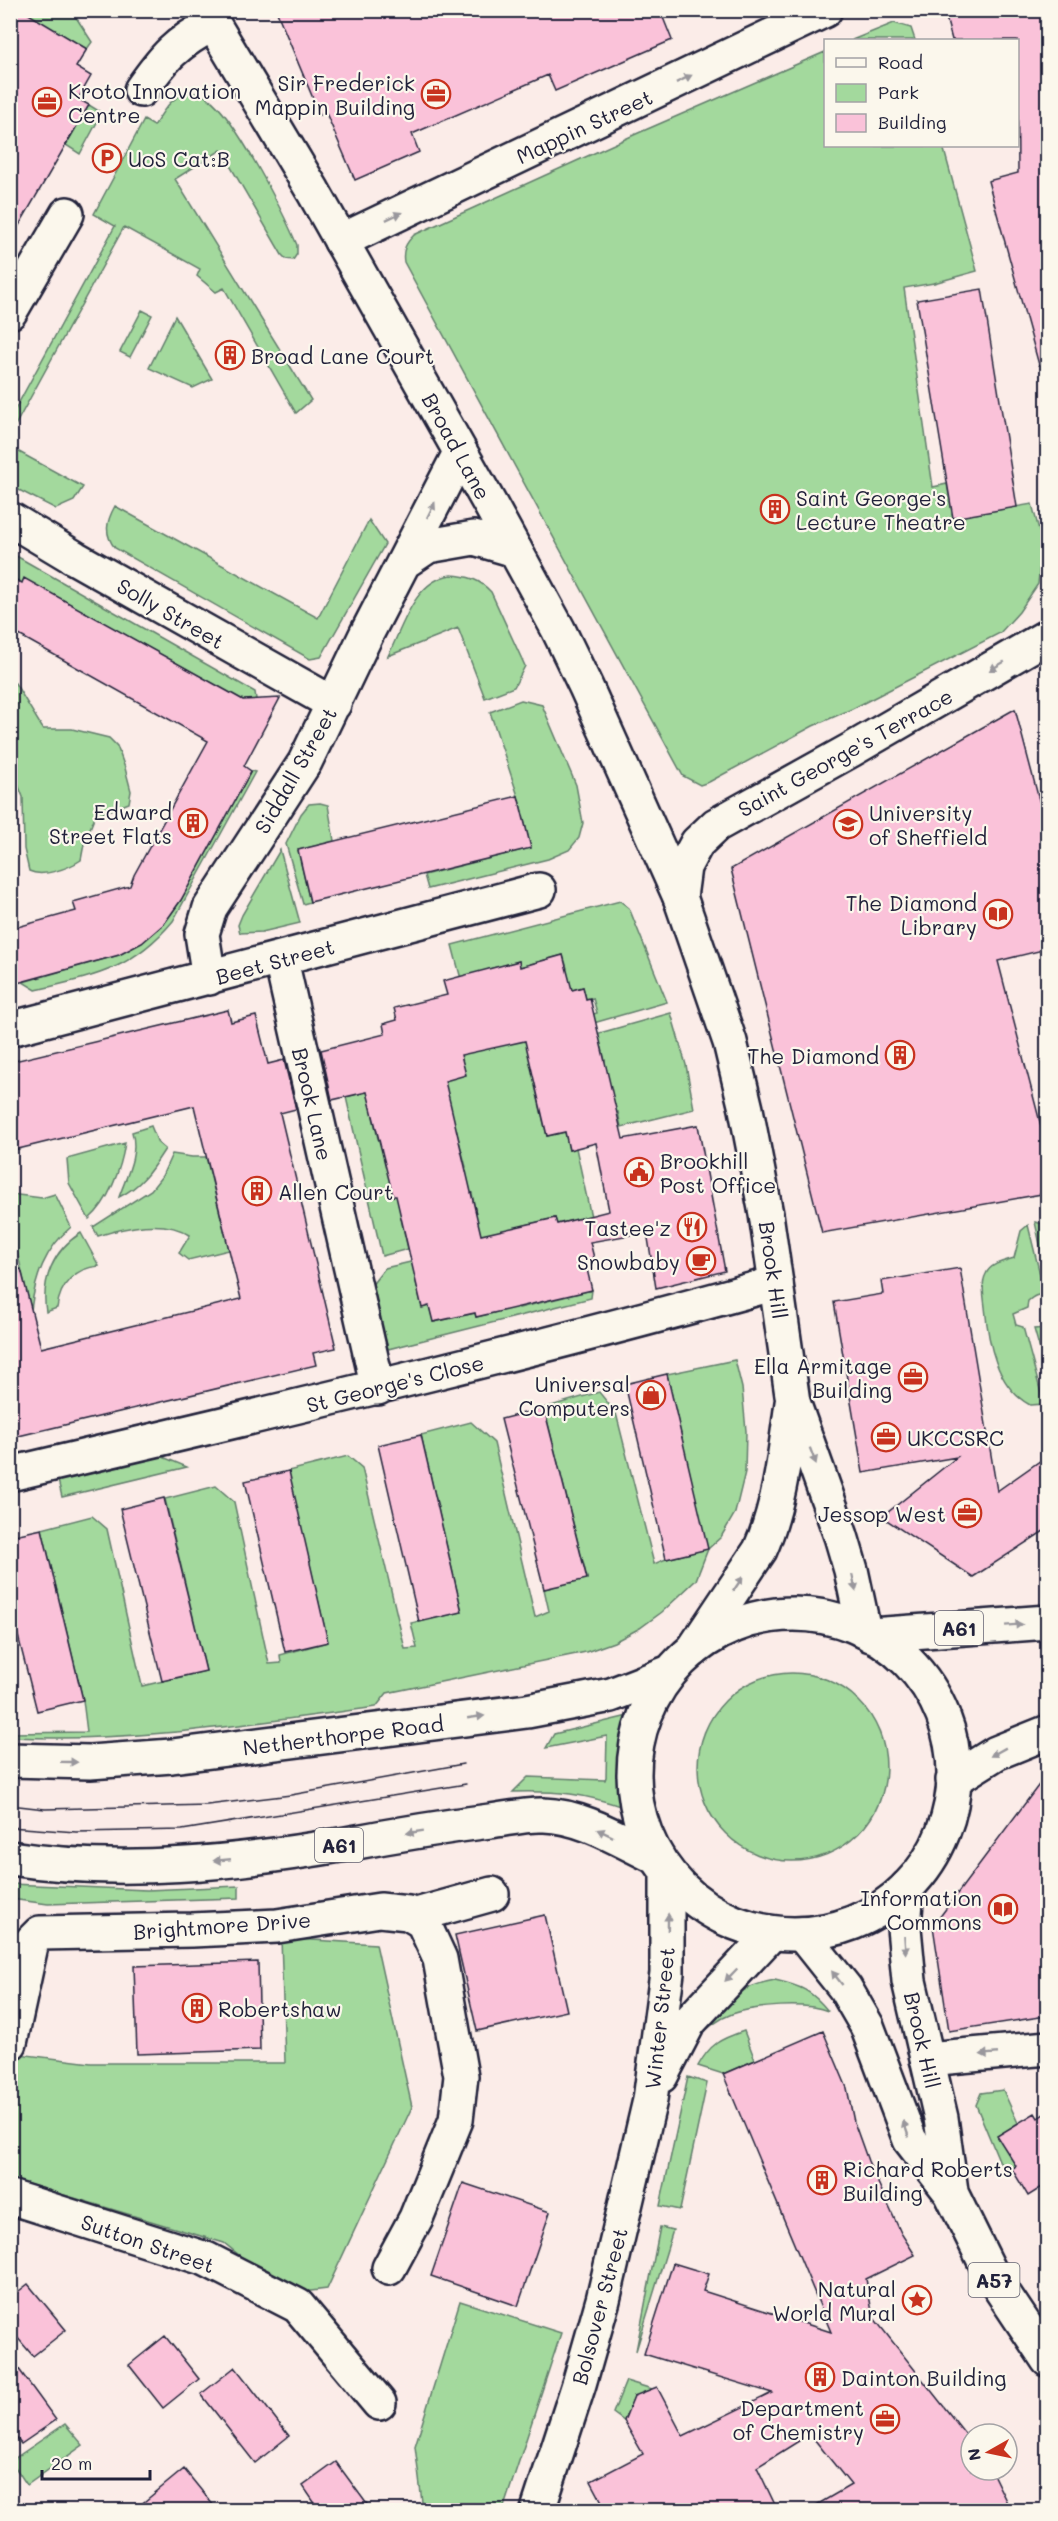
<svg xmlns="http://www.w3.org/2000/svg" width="1058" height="2521" viewBox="0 0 1058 2521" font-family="Mali,sans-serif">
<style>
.green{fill:#a3d99d;stroke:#627e6c;stroke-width:1.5}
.building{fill:#fac2d9;stroke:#22223b;stroke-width:1.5;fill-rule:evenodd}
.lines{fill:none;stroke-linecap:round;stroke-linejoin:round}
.minor-casing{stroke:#22223b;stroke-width:38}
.tertiary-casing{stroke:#22223b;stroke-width:38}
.secondary-casing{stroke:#22223b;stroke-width:38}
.primary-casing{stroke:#22223b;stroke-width:38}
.trunk-casing{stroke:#22223b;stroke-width:38}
.minor{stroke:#fbf7ec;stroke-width:33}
.tertiary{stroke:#fbf7ec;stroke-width:33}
.secondary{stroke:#fbf7ec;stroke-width:33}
.primary{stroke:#fbf7ec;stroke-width:33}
.trunk{stroke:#fbf7ec;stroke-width:33}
.tram{stroke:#22223b;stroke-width:1.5}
.oneway{fill:#99979c}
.labels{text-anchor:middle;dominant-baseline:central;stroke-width:4.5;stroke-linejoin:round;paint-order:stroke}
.shield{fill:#fbf7ec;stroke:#636270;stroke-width:1.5}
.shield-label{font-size:20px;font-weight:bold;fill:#22223b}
.poi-label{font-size:21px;fill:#22223b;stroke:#fbf7ec;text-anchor:end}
.street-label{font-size:21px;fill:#22223b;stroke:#fbf7ec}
</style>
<rect width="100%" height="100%" fill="#fbece8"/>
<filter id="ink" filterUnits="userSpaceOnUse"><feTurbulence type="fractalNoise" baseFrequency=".0167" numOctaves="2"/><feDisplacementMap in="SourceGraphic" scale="12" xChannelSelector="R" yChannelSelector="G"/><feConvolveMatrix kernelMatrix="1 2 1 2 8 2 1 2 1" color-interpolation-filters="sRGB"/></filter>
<g filter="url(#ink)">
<path class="green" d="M22 11H72L92 42 87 49Z
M894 23 911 28 915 40H852Z
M825 52 826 146H943L977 271 934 283 904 288 933 487 947 484 953 518 1032 504 1042 541 1038 584 1019 612 1000 633 852 709 813 726 709 782 700 785 683 776 404 262C402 250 406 243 414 235L636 134Z
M186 92C195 93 201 93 208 98 234 115 284 214 297 245V254L293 260 286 259 282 255 221 150 175 179 311 400 296 413 224 288 216 292 197 276 200 269 124 227 11 433V417L115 226 94 214 144 120 154 126C163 111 170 99 186 92Z
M89 105 102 113 80 154 66 145Z
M142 310 152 315 130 357 120 352Z
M175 316 212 379 193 388 149 368Z
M10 447 83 487 74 501 56 509 11 486Z
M115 506 318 618 369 520 385 544 321 657 310 659 115 548C104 534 106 522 115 506Z
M11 553 255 692 256 699 249 703 24 579 22 583 11 577Z
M451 575C468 576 479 579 491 592L525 666 514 687 485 698 458 628 388 656C403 626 414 581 451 575Z
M10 680 15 683 43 729H72L109 738 117 746 125 768 131 791 129 803 95 816 84 844 81 860C69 868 43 878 29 871L24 849 23 797 11 767Z
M521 700 542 705 576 785 583 823 579 838 569 850 548 859 428 889 424 875 531 848 518 796 490 712Z
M251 771 255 772 173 921C132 970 95 976 36 990L23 982 119 955 142 943 164 924 181 900Z
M320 803 328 805 334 841 298 850 310 902 303 904 286 844 301 814 309 804Z
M280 850 300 923 262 932 240 933 238 925 242 915Z
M620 901 629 908 667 1002 562 1032 560 1023 597 1013 593 998 586 999 583 987 566 992 560 970 567 968 563 955 520 967 519 961 489 969 462 983 452 945Z
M671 1013 686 1065 694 1109 621 1127 618 1112 610 1114 598 1063 605 1061 602 1048 567 1056 564 1043Z
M535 1037 564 1079 535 1086 547 1136 565 1132 569 1150 576 1148 593 1226 570 1225 569 1221 557 1224 555 1218 522 1226 450 1253 475 1209 472 1193 465 1195 459 1169 466 1167 458 1137 437 1083 459 1049Z
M379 1088 373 1117 378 1139 385 1138 393 1196 401 1194V1219L408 1249 382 1256 346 1097Z
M151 1126 158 1143 165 1149C152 1169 142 1186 119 1197 126 1177 139 1154 132 1132Z
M125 1143C121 1169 109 1202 89 1219L69 1183 67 1159Z
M172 1154 192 1157H206L229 1250 188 1260 179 1253 190 1235C164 1218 126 1227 98 1236L93 1227 151 1190 162 1176Z
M10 1194 42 1198 55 1194 71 1227C45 1249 35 1277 31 1310L11 1226Z
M1035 1222 1047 1225V1276Z
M1028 1225 1045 1295C1037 1294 1034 1296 1028 1301L1027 1308 1013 1314 1016 1325 1023 1327 1044 1404 1030 1405C996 1387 988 1341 985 1307 984 1297 981 1283 986 1274 990 1264 1004 1261 1014 1258L1021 1231Z
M81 1233 99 1266C75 1268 60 1284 57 1308L46 1312C41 1280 53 1250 81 1233Z
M419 1260 415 1278 422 1307 429 1306 434 1322 475 1313 476 1317 493 1313 517 1302 519 1308 592 1290 591 1298 388 1349 371 1286 385 1268Z
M1047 1328V1374L1034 1329Z
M735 1360 742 1388 746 1431 745 1472 735 1513 721 1537 708 1549 696 1580 662 1612 640 1628 614 1642 586 1652 387 1693 376 1707C255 1723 134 1743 11 1737V1733L87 1732 83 1700 42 1529 92 1516 107 1529 142 1686 206 1671 165 1499 216 1486 234 1502 269 1664 281 1663 280 1655 328 1642 288 1471 348 1456 362 1468 405 1649 417 1648 411 1623 462 1612 421 1435 471 1422 494 1443 535 1617 549 1611 544 1589 587 1578 544 1408 599 1392 616 1413 654 1564 666 1559 707 1549 667 1374Z
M148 1457H163L187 1467 62 1497 58 1480Z
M698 1767a94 94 0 1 1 188 0a94 94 0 1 1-188 0Z
M632 1715 623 1778 626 1808C583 1793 558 1791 513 1792L528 1777 605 1780 606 1777 607 1736 546 1748 554 1734Z
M11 1884 147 1890 239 1886V1898L48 1904 11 1899Z
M281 1938 376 1944 412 2107 327 2289 287 2294 224 2243 11 2179V2053L91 2063H285Z
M775 1980C801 1986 811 1990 828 2011 806 2002 754 2006 732 2014 718 2019 708 2028 697 2038 724 2007 733 1987 775 1980Z
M744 2031 755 2060 723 2074 698 2066C710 2044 720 2039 744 2031Z
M688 2077 707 2083 680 2210 660 2206Z
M1003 2090 1018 2123 998 2136 1016 2166 1004 2172 976 2105 981 2093Z
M660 2227 673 2230 636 2351Z
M460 2301 561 2333 503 2510H423L415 2446Z
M626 2381 652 2389 634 2397 624 2421 613 2413Z
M65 2424 83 2445 27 2485 11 2461Z"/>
<path class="building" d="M10 10H22L87 49 76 67 91 76 78 99 89 105 10 241Z
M276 10H660L672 40 555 91 548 75 412 134 419 152 355 180 326 113 320 115Z
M944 10H1047V364L1039 365 988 181 1018 173 1017 40H952Z
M982 289 1017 507 953 518 917 300Z
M10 577 22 583 24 578 243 700 280 698 244 766 251 771 181 900 164 924 142 943 119 955 10 985V929L76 911 73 902 130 886 134 875 208 741 10 630Z
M1015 709 1047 830V949L998 961 1047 1149V1193L822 1233 731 869Z
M518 796 531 848 310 902 298 850Z
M563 955 572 990 583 987 586 999 590 998 623 1139 698 1125 725 1271 656 1288 647 1232 590 1242 594 1258 585 1261 592 1290 476 1317 475 1313 433 1322 429 1306 422 1308 396 1196H393L367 1092 332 1100 321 1050 385 1034 383 1024 397 1020 394 1008 447 995 443 981 519 961 520 967ZM525 1041 547 1136 565 1132 569 1150 596 1143 609 1211 557 1224 555 1218 481 1235 445 1081 466 1075 461 1055Z
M228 1010 231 1022 256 1016 268 1064 284 1060 296 1109 280 1113 336 1348 313 1353 316 1365 10 1438V1270L21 1269 41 1348 241 1299 194 1106 10 1151V1062Z
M960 1268 997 1491 1047 1456V1529L973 1577 882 1517 957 1457 863 1473 834 1302 883 1294 881 1281Z
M667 1374 708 1549 666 1559 625 1384Z
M544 1408 587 1579 544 1589 501 1419Z
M421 1435 462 1612 419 1622 378 1445Z
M289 1471 328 1642 285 1652 245 1481Z
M164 1498 206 1671 162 1681 120 1509Z
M42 1529 83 1700 37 1711 10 1604V1536Z
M1047 1774V1995H1043L1046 2016 949 2031 933 1926Z
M545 1915 567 2011 477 2031 455 1935Z
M258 1962 260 2050 137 2054 134 1966Z
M823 2031 847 2088 854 2122 868 2161 901 2233 915 2255 866 2279 873 2317 971 2441V2470H991L1011 2511H806L851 2485 810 2434 757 2467 778 2511H607L591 2481 643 2454 624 2421 634 2396 657 2387 683 2436 772 2393 644 2354 673 2263 709 2274 703 2291 831 2332 723 2074Z
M1047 2112V2184L1028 2196 1012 2169 1016 2166 997 2136 1035 2113 1038 2118Z
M463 2183 550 2212 518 2306 431 2276Z
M28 2284 66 2330 33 2356 10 2329V2298Z
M165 2336 199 2379 163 2408 129 2365Z
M10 2357 56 2420 21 2444 10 2430Z
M235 2367 289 2436 255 2463 201 2394Z
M336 2462 372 2511H320L303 2486Z
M184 2469 218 2511H133Z"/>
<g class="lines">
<g class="minor-casing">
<path id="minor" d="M141 90C164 57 176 43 213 24
M10 312 67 214
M10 519 75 558 334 704
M404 562 428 546 474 538 515 550
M281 960 378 1388
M209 978 202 934 210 908 305 762 367 633 460 453
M10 1029 539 890
M10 1474C267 1414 523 1354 776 1283
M413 1916 492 1894
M10 2043 32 1941 40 1933 192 1930 277 1926 380 1910 408 1913 423 1922 440 1959 461 2076 456 2120 416 2218 389 2268
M927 2059 1048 2048
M10 2197 206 2259 298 2306 379 2403"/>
</g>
<g class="tertiary-casing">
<path id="tertiary" d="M341 241 825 10
M680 897 684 867 697 843 716 825 851 750 1048 636
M661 2076 689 2022 772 1933
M538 2510 579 2384 603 2300 650 2100 667 1973V1872"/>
</g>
<g class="secondary-casing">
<path id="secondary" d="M205 10 313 191 491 506 558 629 586 687 680 897 730 1042 746 1109 766 1214 793 1402 841 1536 851 1570 864 1631
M693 1650 760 1550C780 1505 785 1453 792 1403"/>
</g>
<g class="primary-casing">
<path id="primary" d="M907 1887 904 1928 909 1981 941 2118 951 2191
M802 1934 845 1988 867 2026 910 2140 951 2193 992 2276 1048 2360"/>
</g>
<g class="trunk-casing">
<path id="trunk" d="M634 1774a160 160 0 1 1 320 0a160 160 0 1 1-320 0Z
M871 1635 1048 1622
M10 1760 90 1762 172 1756 527 1711 611 1695 670 1672
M953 1780 996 1753 1048 1732
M10 1858C121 1875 236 1863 346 1844 393 1835 441 1827 490 1821 507 1819 526 1814 544 1815 584 1816 623 1842 658 1858"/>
</g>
<use href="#minor" class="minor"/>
<use href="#tertiary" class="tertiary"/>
<use href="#secondary" class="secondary"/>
<use href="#primary" class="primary"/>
<use href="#trunk" class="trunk"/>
<path class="tram" d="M10 1805 45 1809 207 1805 291 1795 463 1764
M10 1827 76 1832 182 1830 466 1784"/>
</g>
<defs><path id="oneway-solid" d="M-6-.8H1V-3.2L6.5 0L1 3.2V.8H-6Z" transform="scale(1.5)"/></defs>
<g class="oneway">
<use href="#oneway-solid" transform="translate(684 79) rotate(-26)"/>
<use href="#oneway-solid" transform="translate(394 216) rotate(-25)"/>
<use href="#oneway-solid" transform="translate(431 510) rotate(-63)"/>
<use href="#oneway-solid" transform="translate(997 666) rotate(150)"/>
<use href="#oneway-solid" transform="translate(813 1456) rotate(69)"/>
<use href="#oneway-solid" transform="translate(854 1583) rotate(78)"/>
<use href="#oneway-solid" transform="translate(738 1584) rotate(-56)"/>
<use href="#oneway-solid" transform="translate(1014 1625) rotate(-4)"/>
<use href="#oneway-solid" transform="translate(476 1717) rotate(-8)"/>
<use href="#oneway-solid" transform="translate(998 1752) rotate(151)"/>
<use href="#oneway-solid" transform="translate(69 1762) rotate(1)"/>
<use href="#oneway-solid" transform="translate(415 1832) rotate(171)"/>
<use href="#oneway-solid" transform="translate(605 1833) rotate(-155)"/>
<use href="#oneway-solid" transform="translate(222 1860) rotate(175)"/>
<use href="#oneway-solid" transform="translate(668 1922) rotate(-89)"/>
<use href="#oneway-solid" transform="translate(905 1945) rotate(86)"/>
<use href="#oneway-solid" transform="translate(731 1975) rotate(134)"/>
<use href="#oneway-solid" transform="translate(837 1978) rotate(-128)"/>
<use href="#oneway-solid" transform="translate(989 2054) rotate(175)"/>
<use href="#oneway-solid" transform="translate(906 2129) rotate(-109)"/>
</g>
</g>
<defs>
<g id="office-ring" transform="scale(1.5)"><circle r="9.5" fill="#fbf7ec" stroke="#c8321e" stroke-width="1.5"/><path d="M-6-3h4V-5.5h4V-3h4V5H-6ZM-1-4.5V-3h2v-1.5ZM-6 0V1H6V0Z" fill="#c8321e"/></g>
<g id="parking-ring" transform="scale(1.5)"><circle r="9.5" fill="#fbf7ec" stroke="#c8321e" stroke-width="1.5"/><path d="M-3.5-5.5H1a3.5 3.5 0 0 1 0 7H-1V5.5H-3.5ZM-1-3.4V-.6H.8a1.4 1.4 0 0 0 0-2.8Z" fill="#c8321e"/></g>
<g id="building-ring" transform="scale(1.5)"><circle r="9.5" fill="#fbf7ec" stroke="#c8321e" stroke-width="1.5"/><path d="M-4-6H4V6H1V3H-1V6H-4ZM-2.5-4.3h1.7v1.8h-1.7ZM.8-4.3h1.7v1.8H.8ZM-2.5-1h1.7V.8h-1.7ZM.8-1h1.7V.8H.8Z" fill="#c8321e"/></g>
<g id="university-ring" transform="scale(1.5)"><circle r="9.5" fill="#fbf7ec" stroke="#c8321e" stroke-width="1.5"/><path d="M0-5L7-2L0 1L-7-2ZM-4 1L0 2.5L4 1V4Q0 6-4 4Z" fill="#c8321e"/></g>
<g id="library-ring" transform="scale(1.5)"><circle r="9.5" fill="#fbf7ec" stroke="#c8321e" stroke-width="1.5"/><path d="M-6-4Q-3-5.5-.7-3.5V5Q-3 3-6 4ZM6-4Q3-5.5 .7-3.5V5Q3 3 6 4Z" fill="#c8321e"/></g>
<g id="civic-ring" transform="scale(1.5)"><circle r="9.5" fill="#fbf7ec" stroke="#c8321e" stroke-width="1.5"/><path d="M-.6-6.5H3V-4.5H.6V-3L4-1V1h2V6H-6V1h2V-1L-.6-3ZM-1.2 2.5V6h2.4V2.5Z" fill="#c8321e"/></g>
<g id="restaurant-ring" transform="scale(1.5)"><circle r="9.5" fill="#fbf7ec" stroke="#c8321e" stroke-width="1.5"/><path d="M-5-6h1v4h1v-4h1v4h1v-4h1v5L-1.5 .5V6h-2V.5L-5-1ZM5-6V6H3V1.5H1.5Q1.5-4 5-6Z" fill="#c8321e"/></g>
<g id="cafe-ring" transform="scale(1.5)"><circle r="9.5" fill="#fbf7ec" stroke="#c8321e" stroke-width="1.5"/><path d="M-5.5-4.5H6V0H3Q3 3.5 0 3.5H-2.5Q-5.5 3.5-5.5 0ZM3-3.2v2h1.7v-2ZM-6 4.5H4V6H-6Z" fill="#c8321e"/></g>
<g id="shop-ring" transform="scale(1.5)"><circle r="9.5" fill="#fbf7ec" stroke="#c8321e" stroke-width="1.5"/><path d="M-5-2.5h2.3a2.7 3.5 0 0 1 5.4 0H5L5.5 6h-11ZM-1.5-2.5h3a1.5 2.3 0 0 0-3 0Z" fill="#c8321e"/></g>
<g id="sight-ring" transform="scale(1.5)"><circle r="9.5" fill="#fbf7ec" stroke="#c8321e" stroke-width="1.5"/><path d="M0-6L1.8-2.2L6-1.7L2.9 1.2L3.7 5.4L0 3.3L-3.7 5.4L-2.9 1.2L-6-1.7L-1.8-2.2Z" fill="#c8321e"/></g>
</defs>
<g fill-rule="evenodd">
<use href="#office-ring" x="436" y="94"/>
<use href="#office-ring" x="47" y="102"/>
<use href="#parking-ring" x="107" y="158"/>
<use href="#building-ring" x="230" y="355"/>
<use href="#building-ring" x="775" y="509"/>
<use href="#building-ring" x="193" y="823"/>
<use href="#university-ring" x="848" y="824"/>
<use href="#library-ring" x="998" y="914"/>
<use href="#building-ring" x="900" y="1055"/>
<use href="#civic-ring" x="639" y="1172"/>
<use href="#building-ring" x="257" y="1191"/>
<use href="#restaurant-ring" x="692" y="1227"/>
<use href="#cafe-ring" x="701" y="1261"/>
<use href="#office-ring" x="913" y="1377"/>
<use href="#shop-ring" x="651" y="1395"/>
<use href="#office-ring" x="886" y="1437"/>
<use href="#office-ring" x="967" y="1513"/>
<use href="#library-ring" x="1003" y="1909"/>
<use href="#building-ring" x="197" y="2008"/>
<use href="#building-ring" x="822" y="2180"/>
<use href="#sight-ring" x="917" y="2300"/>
<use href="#building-ring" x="820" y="2377"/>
<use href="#office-ring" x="885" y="2419"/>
</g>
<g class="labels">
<g class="shield">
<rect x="935" y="1611" width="48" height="34" rx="4.5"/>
<rect x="315" y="1828" width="48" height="34" rx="4.5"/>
<rect x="968.5" y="2263" width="51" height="34" rx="4.5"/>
</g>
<g class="shield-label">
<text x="959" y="1628">A61</text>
<text x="339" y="1845">A61</text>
<text x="994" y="2280">A57</text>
</g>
<g class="poi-label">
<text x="415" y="82">Sir Frederick<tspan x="415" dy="24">Mappin Building</tspan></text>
<text x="68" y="90" text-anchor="start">Kroto Innovation<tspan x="68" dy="24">Centre</tspan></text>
<text x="128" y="158" text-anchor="start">UoS Cat:B</text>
<text x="251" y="355" text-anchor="start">Broad Lane Court</text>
<text x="796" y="497" text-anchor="start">Saint George's<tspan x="796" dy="24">Lecture Theatre</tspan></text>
<text x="172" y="811">Edward<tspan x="172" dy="24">Street Flats</tspan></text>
<text x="869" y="812" text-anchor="start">University<tspan x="869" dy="24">of Sheffield</tspan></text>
<text x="977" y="902">The Diamond<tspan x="977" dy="24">Library</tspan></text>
<text x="879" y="1055">The Diamond</text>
<text x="660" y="1160" text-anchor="start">Brookhill<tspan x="660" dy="24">Post Office</tspan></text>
<text x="278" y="1191" text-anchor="start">Allen Court</text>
<text x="671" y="1227">Tastee'z</text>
<text x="680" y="1261">Snowbaby</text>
<text x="892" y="1365">Ella Armitage<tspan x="892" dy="24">Building</tspan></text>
<text x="630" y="1383">Universal<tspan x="630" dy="24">Computers</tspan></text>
<text x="907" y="1437" text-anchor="start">UKCCSRC</text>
<text x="946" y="1513">Jessop West</text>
<text x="982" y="1897">Information<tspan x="982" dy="24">Commons</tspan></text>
<text x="218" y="2008" text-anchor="start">Robertshaw</text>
<text x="843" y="2168" text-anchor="start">Richard Roberts<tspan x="843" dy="24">Building</tspan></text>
<text x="896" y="2288">Natural<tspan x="896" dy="24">World Mural</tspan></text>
<text x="841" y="2377" text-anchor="start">Dainton Building</text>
<text x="864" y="2407">Department<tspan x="864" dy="24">of Chemistry</tspan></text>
</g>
<g class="street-label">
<text transform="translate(584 126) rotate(-25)">Mappin Street</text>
<text transform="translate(457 446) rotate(61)">Broad Lane</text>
<text transform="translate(171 613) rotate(30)">Solly Street</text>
<text transform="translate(845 752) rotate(-29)">Saint George's Terrace</text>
<text transform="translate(295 770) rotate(-60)">Siddall Street</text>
<text transform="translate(275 961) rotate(-15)">Beet Street</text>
<text transform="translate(313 1104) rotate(77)">Brook Lane</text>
<text transform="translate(774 1270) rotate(82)">Brook Hill</text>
<text transform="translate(395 1383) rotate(-14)">St George's Close</text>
<text transform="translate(343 1735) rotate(-7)">Netherthorpe Road</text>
<text transform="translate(222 1925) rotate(-4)">Brightmore Drive</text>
<text transform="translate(659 2018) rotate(-84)">Winter Street</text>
<text transform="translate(923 2040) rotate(77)">Brook Hill</text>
<text transform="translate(148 2243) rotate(19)">Sutton Street</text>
<text transform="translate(599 2306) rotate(-75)">Bolsover Street</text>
</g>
</g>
<rect width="1058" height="2521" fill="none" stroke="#fbf7ec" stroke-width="36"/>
<rect x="18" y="18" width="1022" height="2485" fill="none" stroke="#22223b" stroke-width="2" filter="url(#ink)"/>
<rect x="824" y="39" width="195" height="108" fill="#fbf7ec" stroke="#a4a2a5" stroke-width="1.5"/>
<rect x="836" y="58" width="30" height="9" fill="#fbf7ec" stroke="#a4a2a5" stroke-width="1.5"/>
<text x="878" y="69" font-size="18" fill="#22223b">Road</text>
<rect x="836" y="84" width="30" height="18" fill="#a3d99d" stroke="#a4a2a5" stroke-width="1.5"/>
<text x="878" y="99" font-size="18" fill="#22223b">Park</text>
<rect x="836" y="114" width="30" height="18" fill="#fac2d9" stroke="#a4a2a5" stroke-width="1.5"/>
<text x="878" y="129" font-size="18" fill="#22223b">Building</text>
<g transform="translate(989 2452) rotate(261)"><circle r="28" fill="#fbf7ec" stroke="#a4a2a5" stroke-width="1.5"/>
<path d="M0-4.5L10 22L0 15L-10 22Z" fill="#c8321e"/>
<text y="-9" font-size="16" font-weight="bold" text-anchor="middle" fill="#22223b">N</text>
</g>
<path d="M42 2470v9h108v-9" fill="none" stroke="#22223b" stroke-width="3"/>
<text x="51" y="2470" font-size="18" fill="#22223b" stroke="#fbf7ec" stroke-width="4.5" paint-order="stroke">20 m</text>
</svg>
